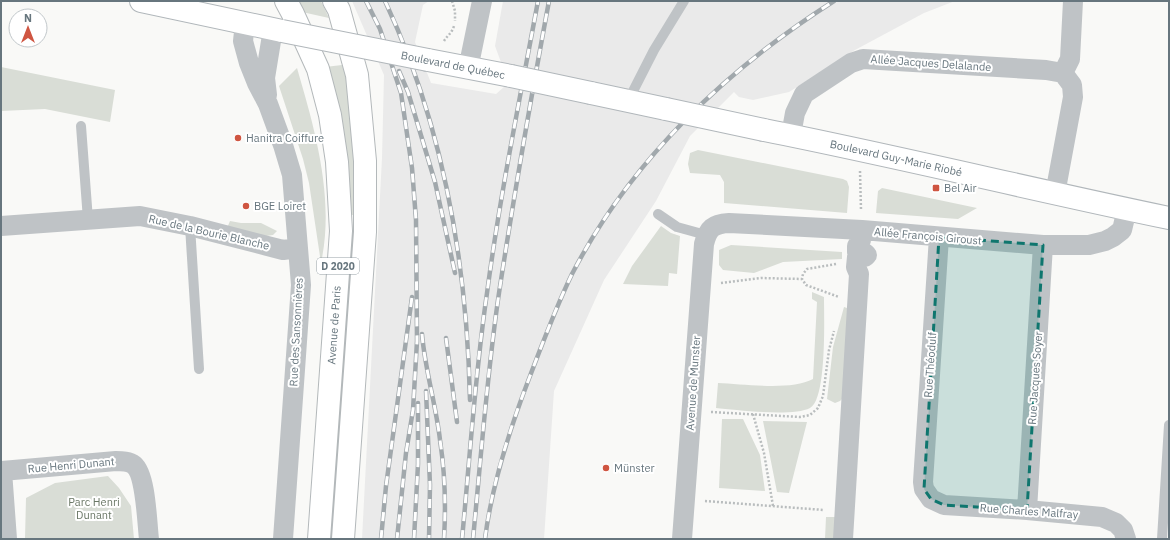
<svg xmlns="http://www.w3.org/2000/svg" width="1170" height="540" viewBox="0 0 1170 540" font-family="'IBM Plex Sans',sans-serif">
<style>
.built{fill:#eaeaea}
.green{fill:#d9ddd6}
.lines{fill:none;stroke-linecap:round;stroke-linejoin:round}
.secondary-casing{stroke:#b1b7bb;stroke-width:24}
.primary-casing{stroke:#b3b8ba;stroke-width:24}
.path{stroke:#b9bdbe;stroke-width:2.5;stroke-dasharray:2 2;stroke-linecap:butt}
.lane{stroke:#bfc3c6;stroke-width:10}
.street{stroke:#bfc3c6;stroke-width:20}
.secondary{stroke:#fff;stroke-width:22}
.primary{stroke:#fff;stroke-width:22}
.rail-casing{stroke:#a1a8ac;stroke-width:4.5}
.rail{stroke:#fff;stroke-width:3;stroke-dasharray:9;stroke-linecap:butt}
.secondary-bridge-casing{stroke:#b1b7bb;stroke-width:24;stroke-linecap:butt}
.secondary-bridge{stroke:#fff;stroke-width:22}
.marked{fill:#0f766e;fill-opacity:0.2;stroke:#0f766e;stroke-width:3;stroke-dasharray:8 5;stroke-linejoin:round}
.poi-dot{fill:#cf5541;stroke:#fff;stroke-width:1.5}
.labels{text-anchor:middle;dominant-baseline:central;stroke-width:4;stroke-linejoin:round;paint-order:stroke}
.shield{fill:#fff;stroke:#959fa5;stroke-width:1}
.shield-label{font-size:10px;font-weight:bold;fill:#67767e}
.street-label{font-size:11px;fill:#67767e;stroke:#fff}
.poi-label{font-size:11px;fill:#67767e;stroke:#fff;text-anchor:start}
.park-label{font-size:11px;fill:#6a7766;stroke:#fff}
</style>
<rect width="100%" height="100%" fill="#f9f9f7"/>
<path class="built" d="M352 1H429L423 5 415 42 431 83 496 94 512 80 505 73 495 46 503 1H955L924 13 855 50 789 92 753 100 739 97 734 92 690 136 656 201 604 280 554 391 544 539H362L382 158 384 75Z"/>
<path class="green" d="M296 1H321L329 18 302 12Z
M342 65 348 83 355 182 353 215H349L325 67Z
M1 67 115 90 110 122 45 109 1 111Z
M297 68C315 130 335 198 321 263L309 183 303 159 279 86Z
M698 150 843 179 847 181 849 187 847 213 724 203V182L720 175 690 173 688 164 690 153Z
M882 188 977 208 958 219 876 213 878 191Z
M230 221 241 223H261L277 231 273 235 266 236 227 228Z
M661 226 671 233 680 236 677 274 669 273 668 286 623 284 632 266Z
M731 245 842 252V259L783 262 754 273 723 270 719 265V250Z
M812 292 824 297C824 316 827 399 810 408 793 417 737 410 716 408L718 383C744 384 791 391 813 379L817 302 812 299Z
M844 307 850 309 847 394 840 401 835 403 827 399 833 347Z
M338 391H341L338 451 341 452 334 539H327Z
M722 419H743L760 455 765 491 719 488Z
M763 421 807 422 789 493 777 492Z
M108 476 119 488 131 506 134 539H25L26 498 55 483Z
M826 517H839L836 539H825Z"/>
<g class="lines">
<g class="secondary-casing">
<g id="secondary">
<path d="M141 1 282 31"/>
<path d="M428 60 511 76"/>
<path d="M591 93 666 109"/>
<path id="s1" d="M764 130C900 157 1034 190 1169 218"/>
</g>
</g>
<g class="primary-casing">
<path id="primary" d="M286 1 293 14 318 69 330 115 337 162 341 231 319 539
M334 1 339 10 357 75 365 161V232L343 539"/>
</g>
<path class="path" d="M452 1 455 11V21
M444 41C447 36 452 33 454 26
M860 171 861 210
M836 264 807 269 803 274 802 279 806 285 839 297
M721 283 761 278 802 279
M711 412 800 417 810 415 818 408 823 396 829 350 834 331
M753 414 764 453 773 506
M705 501 824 510"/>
<path class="lane" d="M628 101 654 50 684 1
M81 126 88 220
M658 214 677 227 706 235
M190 226 199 369
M1162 539 1169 425"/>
<path class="street" d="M245 23 243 41 249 63 257 83 268 104 283 145 292 175 301 285 283 539
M468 69 482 1
M1063 73 1070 59 1073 1
M267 95 265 78 273 29
M791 135 795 113 804 94 851 63 863 59 1046 70 1063 73
M1055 194 1073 97 1072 85 1063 73
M1 226 140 216 190 226 283 250 298 248
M939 237 923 482 924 489 931 499 944 505 1027 510 1102 517 1116 523 1123 530 1126 539
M1027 510 1043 245
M7 539 2 471 116 461C122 461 129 461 134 465 146 475 147 523 149 539
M682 539 704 244C708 228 713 224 729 223L862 230 1043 245H1089L1105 241 1113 237 1122 230 1127 209
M843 539 859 274 856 267 857 257H865L867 255 865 253 857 252V246L861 240"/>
<use href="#secondary" class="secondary"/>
<use href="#primary" class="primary"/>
<g class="rail-casing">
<path id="rail" d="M366 1 380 29 401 93 412 168 416 220 417 341 413 410 406 453 397 539
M385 1C443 125 467 264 470 400
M399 71 408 92 435 182 455 273
M422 334C425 370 436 405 440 440 445 473 446 506 444 539
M446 338 457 422
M426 391 430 485 429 539
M381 539 386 486 412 297
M414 539 418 464V403
M462 539C470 457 475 374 487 293 500 195 520 98 538 1
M473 539C481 457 487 374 499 293 514 195 531 98 549 1
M485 539C492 483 510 428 530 376 543 342 556 307 572 274 631 160 727 69 834 1"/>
</g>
<use href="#rail" class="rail"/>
<g class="secondary-bridge-casing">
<path id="secondary-bridge" d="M282 31 428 60
M511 76 591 93
M666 109 764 130"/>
</g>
<use href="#secondary-bridge" class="secondary-bridge"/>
</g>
<path class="marked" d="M939 237 1043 245 1027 510 944 505 931 499 924 489Z"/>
<g class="poi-dot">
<circle cx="238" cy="138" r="4"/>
<rect x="932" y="184" width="8" height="8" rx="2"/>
<circle cx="246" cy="206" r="4"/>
<circle cx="606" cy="468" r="4"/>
</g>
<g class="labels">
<rect class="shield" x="317" y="258" width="42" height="16" rx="3"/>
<g class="shield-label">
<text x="338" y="266">D 2020</text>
</g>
<g class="street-label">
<text transform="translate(931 63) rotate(4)">Allée Jacques Delalande</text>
<text transform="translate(453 65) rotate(11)">Boulevard de Québec</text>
<text stroke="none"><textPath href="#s1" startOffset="135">Boulevard Guy-Marie Riobé</textPath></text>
<text transform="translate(209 232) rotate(13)">Rue de la Bourie Blanche</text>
<text transform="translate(928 236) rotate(5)">Allée François Giroust</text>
<text transform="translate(334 325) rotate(-86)">Avenue de Paris</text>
<text transform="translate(296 332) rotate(-87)">Rue des Sansonnières</text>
<text transform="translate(930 365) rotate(-86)">Rue Théodulf</text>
<text transform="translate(1035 378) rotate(-86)">Rue Jacques Soyer</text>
<text transform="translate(693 383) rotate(-86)">Avenue de Munster</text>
<text transform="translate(71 465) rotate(-5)">Rue Henri Dunant</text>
<text transform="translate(1029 511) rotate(4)">Rue Charles Malfray</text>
</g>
<g class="poi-label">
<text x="246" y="138">Hanitra Coiffure</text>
<text x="944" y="188">Bel Air</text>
<text x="254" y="206">BGE Loiret</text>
<text x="614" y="468">Münster</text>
</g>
<g class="park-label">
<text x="94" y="502">Parc Henri<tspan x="94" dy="13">Dunant</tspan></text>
</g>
</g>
<rect width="1170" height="540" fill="none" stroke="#67767e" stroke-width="4"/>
<g transform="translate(28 28)"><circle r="19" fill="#ffffff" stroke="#c2c8cb"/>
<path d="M0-3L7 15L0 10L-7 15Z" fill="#cf5541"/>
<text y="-6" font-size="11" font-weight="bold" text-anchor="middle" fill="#67767e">N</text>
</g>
</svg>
